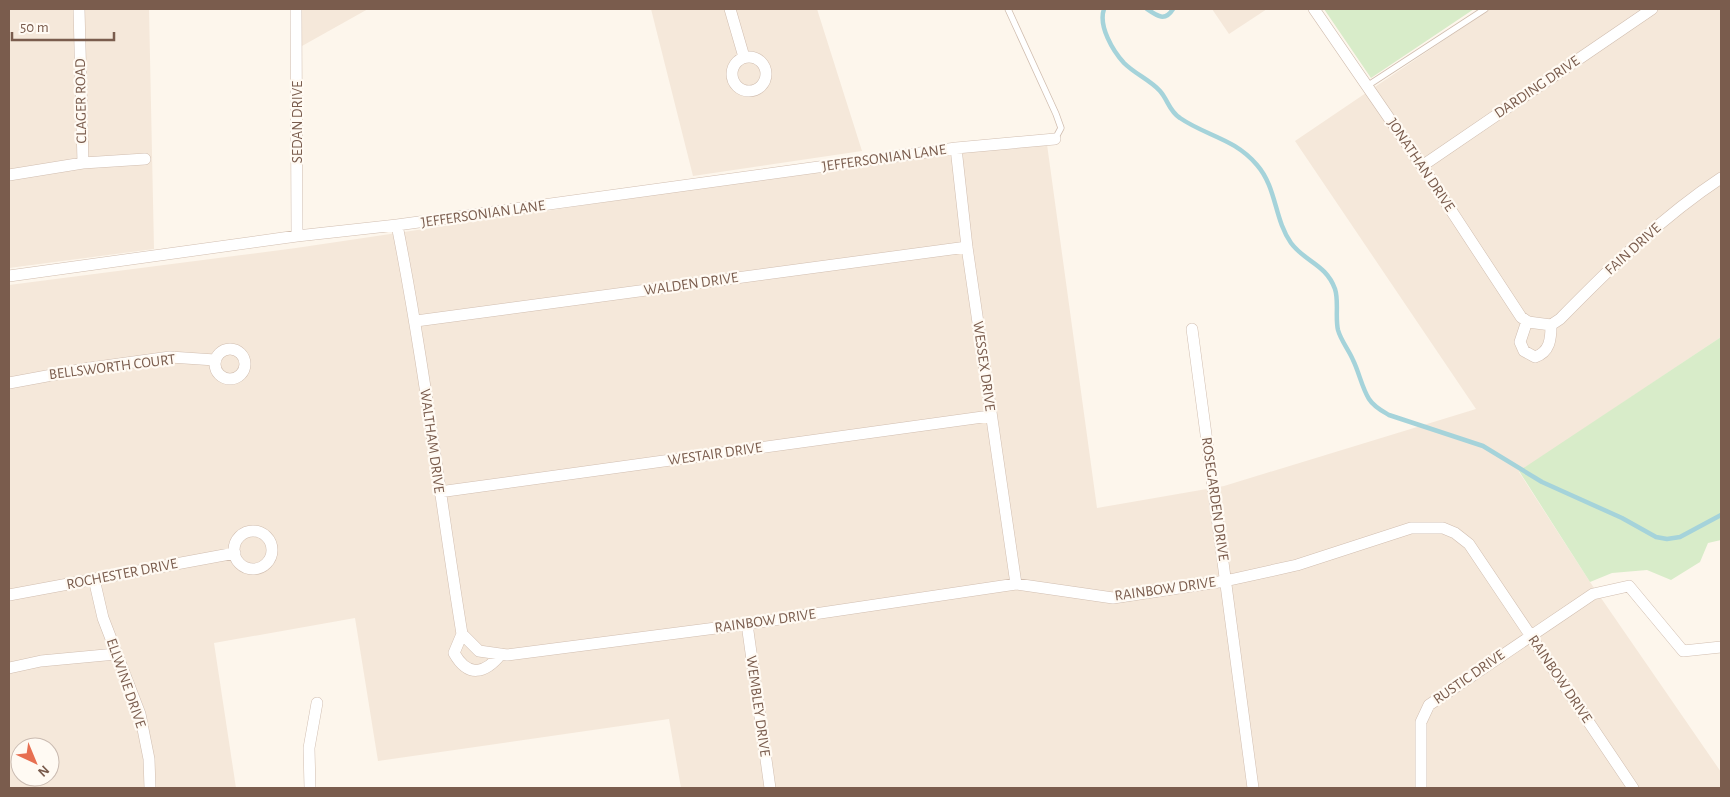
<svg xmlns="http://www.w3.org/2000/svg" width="1730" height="797" viewBox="0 0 1730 797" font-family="'Alegreya Sans',sans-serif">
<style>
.residential{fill:#f5e8da;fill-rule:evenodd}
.green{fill:#d8ecc9}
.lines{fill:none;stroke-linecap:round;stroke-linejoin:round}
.stream{stroke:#a5d3da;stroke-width:4.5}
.lane-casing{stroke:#d1beb0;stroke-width:7}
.street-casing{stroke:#d1beb0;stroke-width:12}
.lane{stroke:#fff;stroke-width:5.5}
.street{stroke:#fff;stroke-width:11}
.labels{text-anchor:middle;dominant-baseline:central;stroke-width:4.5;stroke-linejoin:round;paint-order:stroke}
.street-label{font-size:15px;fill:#7a5c4d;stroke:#fffaf3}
</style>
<rect width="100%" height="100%" fill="#fdf6ec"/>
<path class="residential" d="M9 9H149L154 249 9 268Z
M302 9H368L302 46Z
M651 9H817L862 151 693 176Z
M1212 9H1267L1229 34Z
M1490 9H1721V337L1519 472 1590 582 1721 772V788H681L669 719 378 761 355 618 214 643 236 788H9V285L296 248 1046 137 1097 508 1224 486 1476 409 1295 141ZM20 747H50V777H20Z"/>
<path class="green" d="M1324 9H1474L1371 78Z
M1721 337V540L1708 543 1700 562 1671 580 1647 570 1612 573 1590 582 1519 471Z"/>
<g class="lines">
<path class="stream" d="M1104 9C1098 26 1113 51 1124 63 1135 74 1150 80 1160 91 1168 100 1169 111 1180 118 1206 136 1234 138 1257 165 1277 188 1274 219 1291 243 1305 262 1326 264 1335 289 1339 301 1335 317 1338 330 1341 341 1349 350 1353 360 1359 372 1362 388 1369 399 1374 407 1382 411 1389 415L1483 446 1542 482 1622 518 1656 537 1667 539 1680 537 1721 515
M1147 9C1157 16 1165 22 1173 9"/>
<g class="lane-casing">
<path id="lane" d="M1008 9 1056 114 1061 128 1055 139
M1367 86 1485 9"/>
</g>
<g class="street-casing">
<path id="street" d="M79 9 83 163
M296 9 297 236
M730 9 744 57
M1314 9 1422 166 1521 317 1528 322 1551 325
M732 74a17 17 0 1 1 34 0a17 17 0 1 1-34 0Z
M956 148 967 247 1016 584
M1422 166 1652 9
M9 175 83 163 145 159
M397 225C424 361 440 498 462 634L479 651 507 655 747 624 1016 584 1113 598 1225 581 1297 565 1411 528H1443L1455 533 1469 544 1633 788
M9 276 297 236 397 225 956 148 1055 139
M416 321 967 247
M1527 321 1520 342 1524 351 1535 357C1550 352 1551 339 1551 325
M1551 325 1560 319C1610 268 1662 217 1721 178
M1192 329 1253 788
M215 364a15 15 0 1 1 30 0a15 15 0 1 1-30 0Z
M9 383 90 368 170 357 215 360
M439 492 990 416
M234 550a19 19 0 1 1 38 0a19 19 0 1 1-38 0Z
M94 579 103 618 140 714 149 759 150 788
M9 595 235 553
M747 624 770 788
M462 634 454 653C468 678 485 674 501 654
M9 668 41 661 116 654
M310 788 309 748 317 703
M1421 788V722L1429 705 1593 594 1629 586 1683 651 1721 647"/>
</g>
<use href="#lane" class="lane"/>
<use href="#street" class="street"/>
</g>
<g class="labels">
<g class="street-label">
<text transform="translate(1537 87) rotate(-34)">DARDING DRIVE</text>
<text transform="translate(81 101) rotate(-91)">CLAGER ROAD</text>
<text transform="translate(297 122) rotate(-90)">SEDAN DRIVE</text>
<text transform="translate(884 158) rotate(-8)">JEFFERSONIAN LANE</text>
<text transform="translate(1421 165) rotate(56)">JONATHAN DRIVE</text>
<text transform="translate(483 214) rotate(-8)">JEFFERSONIAN LANE</text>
<text transform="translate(1633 249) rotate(-42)">FAIN DRIVE</text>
<text transform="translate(691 284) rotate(-8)">WALDEN DRIVE</text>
<text transform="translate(984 366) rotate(82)">WESSEX DRIVE</text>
<text transform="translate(112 367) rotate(-7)">BELLSWORTH COURT</text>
<text transform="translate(432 441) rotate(82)">WALTHAM DRIVE</text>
<text transform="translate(715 454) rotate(-8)">WESTAIR DRIVE</text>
<text transform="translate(1215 499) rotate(82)">ROSEGARDEN DRIVE</text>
<text transform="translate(122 574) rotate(-11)">ROCHESTER DRIVE</text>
<text transform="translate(1165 589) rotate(-8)">RAINBOW DRIVE</text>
<text transform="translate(765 621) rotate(-8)">RAINBOW DRIVE</text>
<text transform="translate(1469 677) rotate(-35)">RUSTIC DRIVE</text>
<text transform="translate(1560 679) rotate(56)">RAINBOW DRIVE</text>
<text transform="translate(126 683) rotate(71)">ELLWINE DRIVE</text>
<text transform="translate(758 706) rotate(82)">WEMBLEY DRIVE</text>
</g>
</g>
<rect width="1730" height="797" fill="none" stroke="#7a5c4d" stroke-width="20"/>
<g transform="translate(35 762) rotate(136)"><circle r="24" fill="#fffaf3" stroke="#cabbb1"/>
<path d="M0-4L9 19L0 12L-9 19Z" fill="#e76f51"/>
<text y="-8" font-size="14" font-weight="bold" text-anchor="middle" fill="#7a5c4d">N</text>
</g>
<path d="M12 32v8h102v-8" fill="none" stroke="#7a5c4d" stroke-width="2.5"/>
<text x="20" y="32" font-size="15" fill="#7a5c4d" stroke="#fffaf3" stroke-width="4" paint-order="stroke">50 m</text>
</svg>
